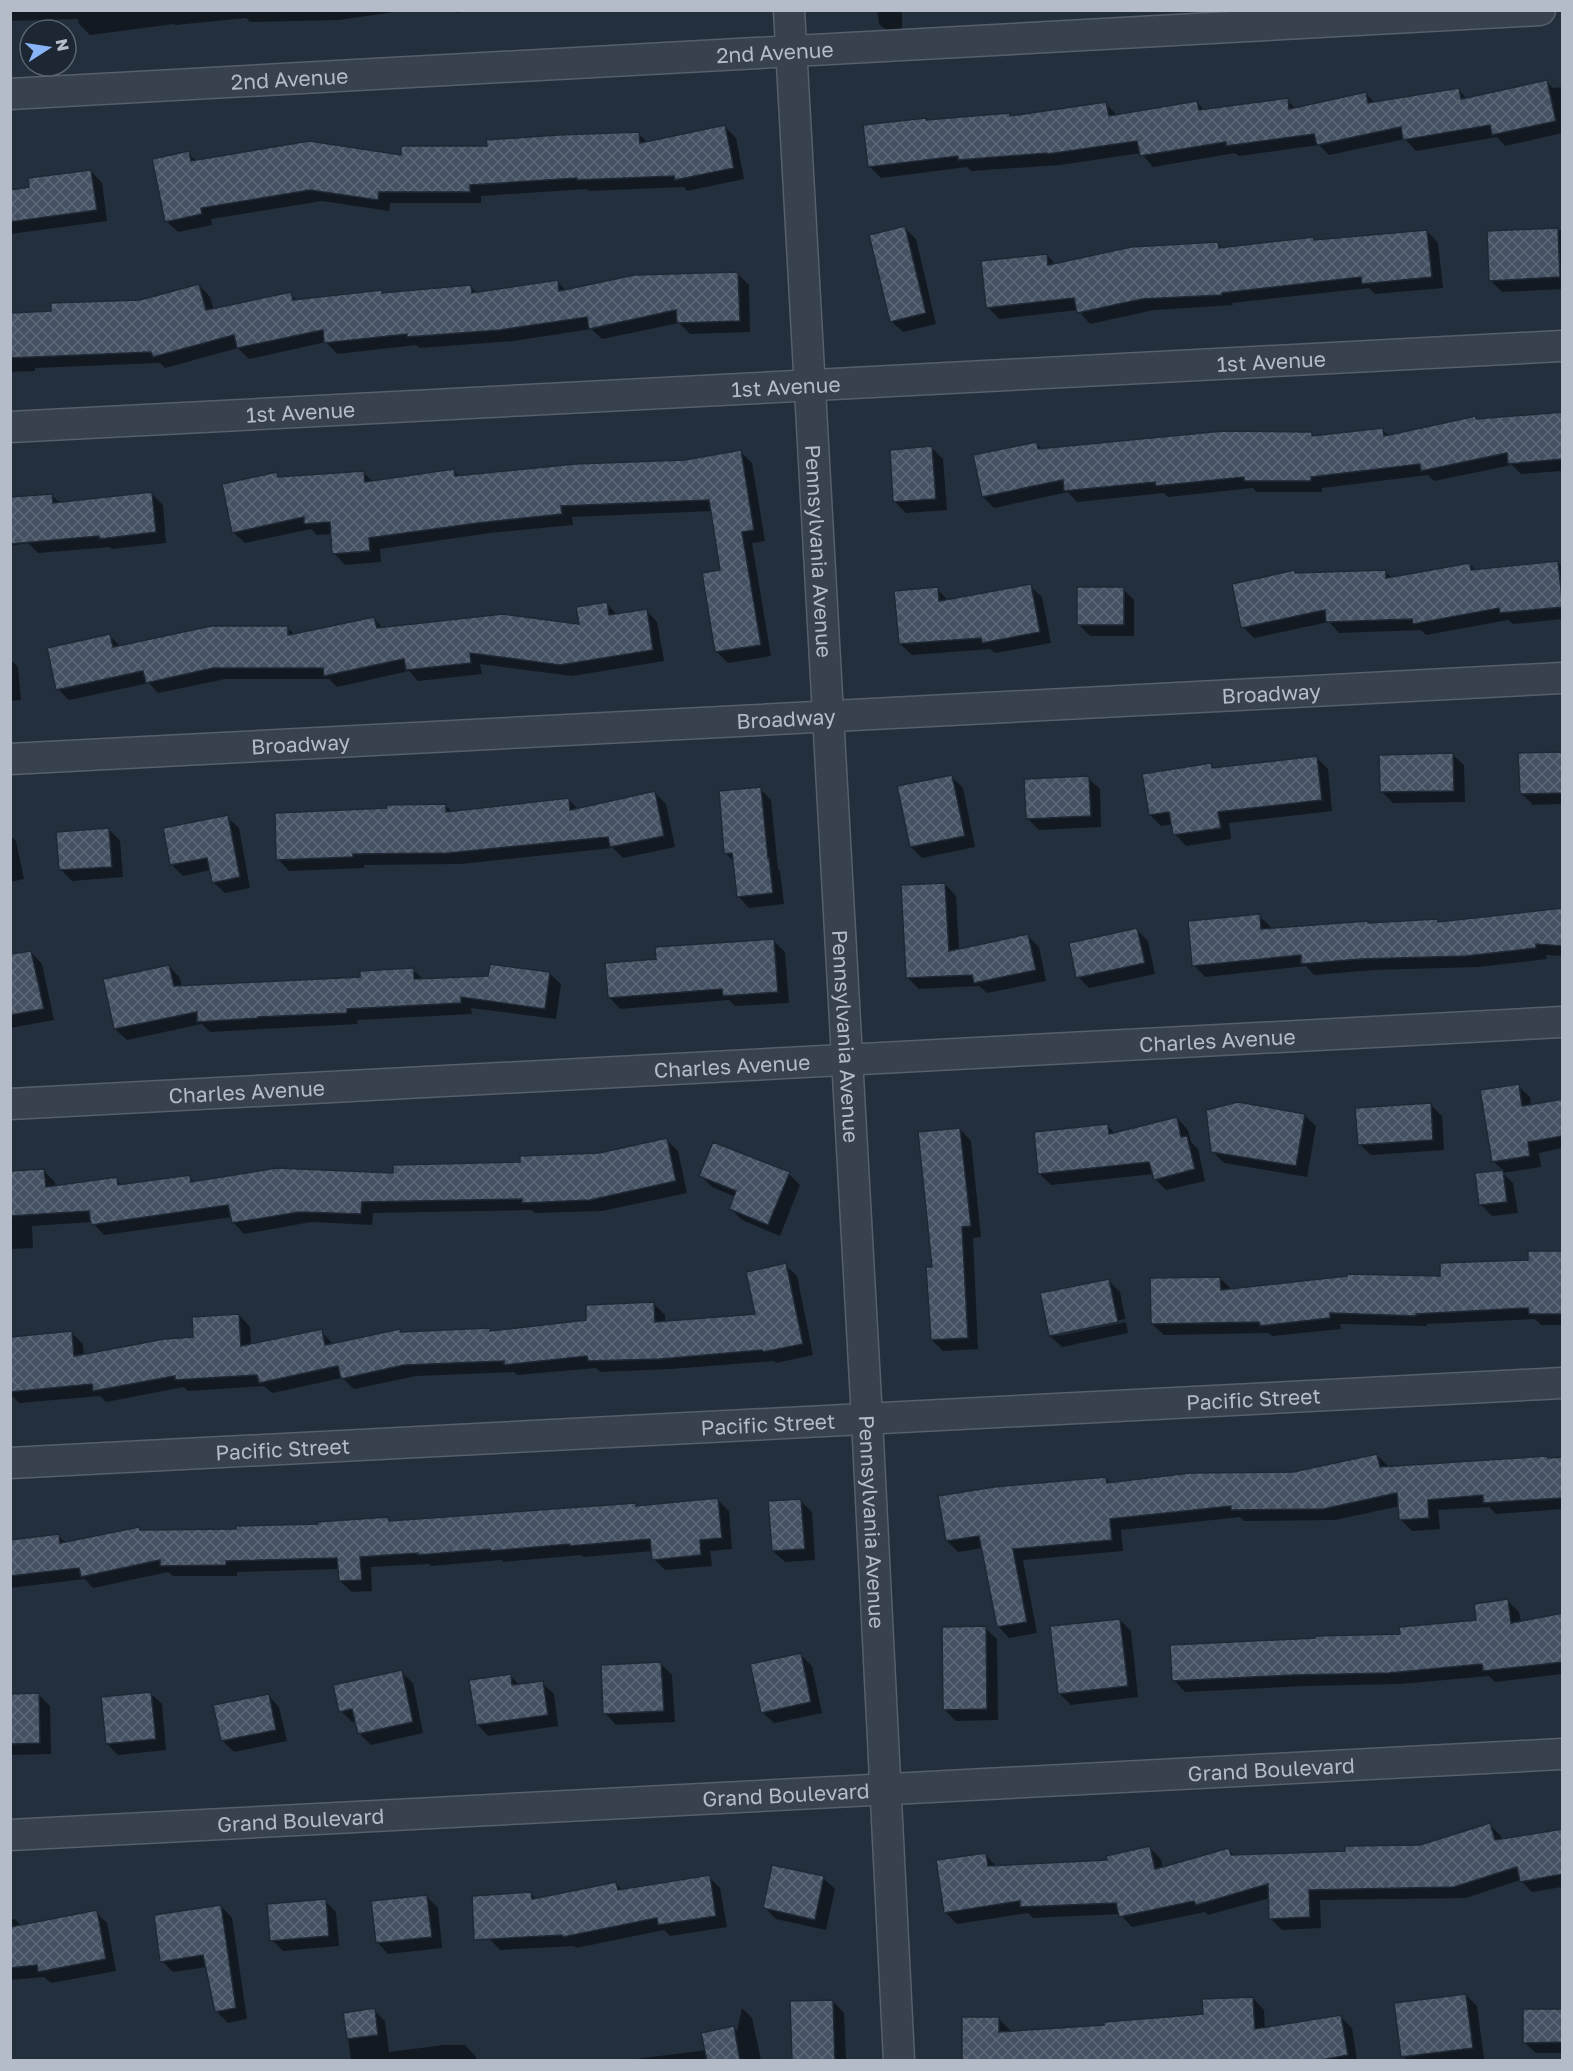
<svg xmlns="http://www.w3.org/2000/svg" width="1573" height="2071" viewBox="0 0 1573 2071" font-family="'Golos Text',sans-serif">
<style>
.shadow{fill:#0007;fill-rule:evenodd}
.building{fill:url(#building-cross-hatch);stroke:#1f2835;stroke-width:1.5}
.lines{fill:none;stroke-linecap:round;stroke-linejoin:round}
.minor-casing{stroke:#565f6c;stroke-width:33}
.minor{stroke:#38414e;stroke-width:30}
.labels{text-anchor:middle;dominant-baseline:central;stroke-width:6;stroke-linejoin:round;paint-order:stroke}
.street-label{font-size:21px;fill:#b4bcc9;stroke:#1d2633}
</style>
<defs>
<pattern id="building-cross-hatch" width="8" height="8" patternUnits="userSpaceOnUse" patternTransform="scale(1.5)"><rect width="8" height="8" fill="#455162"/><path d="M0 0l8 8M0 8l8-8" fill="none" stroke="#5d6877"/></pattern>
</defs>
<rect width="100%" height="100%" fill="#242f3e"/>
<path class="shadow" d="M10 10H408L339 20 250 22 246 18 176 25 174 24 90 35 79 24 78 19 10 21Z
M455 10H469L457 13Z
M877 10H902V34L891 35 879 24Z
M1547 82 1553 88 1562 87V133L1505 146 1497 137 1416 151 1405 139 1329 155 1319 145 1239 156 1235 153 1153 167 1141 153 1060 165 971 171 967 167 881 178 869 166 927 122 1009 115 1012 118 1106 104 1118 116 1197 102 1205 111 1287 100 1296 109 1366 94 1375 103 1458 89 1467 99Z
M724 126 736 138 744 179 687 191 684 187 589 191 587 189 481 196V203H390L389 211 322 201 211 219 212 225 178 232 166 221 188 153 196 161 402 157 639 134 650 145Z
M91 171 102 183 107 221 10 234V191L31 189Z
M905 228 916 239 936 324 903 332 891 321Z
M1562 230V289L1502 292 1490 280 1488 233Z
M1427 231 1438 243 1443 288 1375 294 1369 288 1232 303 1233 305 1154 310 1090 324 1078 310 999 319 988 307 1047 255 1056 265 1218 244 1223 249 1313 239 1317 242Z
M737 273 749 285 750 332 690 334 679 323 602 339 591 329 513 341 420 348 416 345 337 354 326 342 249 359 238 348 165 368 160 363 35 368V371L10 372V315L53 313 140 302 199 285 210 297 214 310 290 294 298 301 381 291 384 294 471 287 478 294 557 282 567 291Z
M1562 414V471L1521 474 1512 465 1434 481 1428 475 1322 488V492H1256L1253 488 1168 497 1164 493 1077 502 1068 492 994 508 983 497 1036 443 1043 450 1311 433 1315 437 1382 429 1389 436 1475 418 1478 421Z
M932 448 943 459 947 510 906 513 895 502Z
M741 452 752 463 765 541 752 543 771 656 728 663 717 652 722 571 712 511 572 517 573 525 490 533 380 549 381 562 345 565 334 553 332 534 317 535 311 529 245 543 233 532 276 474 281 479 364 473 373 482 454 471 460 477 685 461Z
M151 493 163 505 166 543 112 549 110 547 38 553 28 543 10 546V498L51 495 60 503Z
M1558 562 1562 567V619L1513 624 1508 620 1426 635 1421 630 1339 633 1329 622 1254 638 1243 627 1294 572 1297 574 1385 571 1392 578 1470 564 1476 571Z
M1030 586 1042 597 1051 643 995 653 990 649 912 655 900 644 937 589 949 601Z
M1123 589 1134 600V636H1090L1079 625Z
M607 604 617 615 646 610 657 622 664 661 572 676 480 664 482 674 418 681 409 671 337 687 329 679H225L158 693 149 683 69 700 58 689 110 636 121 647 288 628 295 635 374 619 384 629 581 626Z
M10 659 18 667 21 700 10 701Z
M1452 754 1464 765 1465 802 1393 803 1382 792Z
M1562 754V804L1533 805 1521 793Z
M1316 757 1328 769 1332 811 1229 823 1231 839 1186 846 1175 834 1173 824 1161 826 1150 815 1210 765 1214 769Z
M951 776 963 788 975 847 922 858 911 847Z
M1088 778 1100 789 1101 827 1039 830 1028 819Z
M760 789 771 800 778 869 780 871 784 904 749 908 738 896 734 862 726 853Z
M655 793 666 804 675 847 623 858 613 848 461 864 364 865V868L289 871 278 859 445 805 452 812 569 800 578 809Z
M227 817 239 828 250 888 225 893 213 882 211 870 183 876 171 864Z
M109 829 120 841 123 877 72 881 61 870Z
M10 835 16 841 24 879 10 882Z
M945 884 956 896 959 951 1028 936 1039 947 1046 981 987 993 979 986 919 989 908 978Z
M1562 911V956L1546 955 1547 959 1478 967 1374 970 1314 975 1306 966 1205 977 1194 965 1259 916 1271 927V930L1369 924 1439 923Z
M1137 930 1148 941 1155 974 1089 988 1078 977Z
M774 941 785 952 789 1003 735 1006 729 1000 620 1009 609 997 657 960Z
M31 952 42 964 54 1020 10 1028V956Z
M169 966 180 978 182 987 361 978 413 970 424 980 549 973 561 984 556 1019 471 1008 472 1014 357 1020 358 1024 210 1032 202 1024 127 1040 115 1029Z
M1518 1086 1530 1097 1531 1106 1562 1100V1148L1539 1153 1541 1167 1503 1173 1513 1183 1518 1213 1492 1216 1481 1205 1477 1175 1504 1171 1493 1161Z
M1431 1105 1442 1116 1444 1150 1371 1155 1359 1144Z
M1304 1115 1316 1126 1307 1177 1224 1163 1212 1151Z
M1177 1118 1188 1130 1191 1142 1198 1149 1205 1181 1166 1190 1155 1179 1154 1174 1051 1185 1040 1174 1107 1125 1115 1134Z
M960 1129 971 1141 981 1237 973 1238 978 1349 943 1351 932 1340 934 1268Z
M667 1140 678 1151 687 1193 602 1211 535 1213 531 1210 373 1213 372 1225 311 1222 244 1234 233 1222 232 1217 104 1235 92 1222 32 1226 33 1248 10 1249V1173L44 1171 55 1182 56 1187 116 1179 123 1186 189 1177 196 1183 394 1174 522 1164 599 1154Z
M789 1174 800 1185 780 1236 742 1220 731 1209 736 1197 712 1187 701 1176Z
M1562 1252V1325H1541L1535 1319 1427 1324V1326L1340 1324 1341 1329 1272 1336 1269 1333 1164 1335 1152 1324 1220 1278 1232 1290 1442 1278 1529 1261Z
M785 1265 797 1276 813 1355 776 1363 774 1361 671 1369 600 1372 596 1368 517 1375 514 1372 416 1376 354 1389 342 1378 272 1393 264 1386 188 1391 184 1387 106 1402 100 1396 19 1403 10 1394V1338L72 1333 83 1344 84 1355 195 1339 239 1315 250 1327 251 1346 321 1331 333 1344 400 1330 403 1333 489 1330 491 1332 588 1322 654 1304 665 1315V1323L757 1315Z
M1108 1280 1120 1292 1128 1333 1062 1347 1050 1336ZM1125 1319 1126 1322 1057 1336V1333Z
M1377 1455 1388 1466 1562 1459V1509L1496 1514 1489 1507 1438 1510 1440 1529 1412 1531 1401 1520 1400 1506 1335 1520 1244 1521 1240 1517 1121 1530 1123 1551 1023 1560 1037 1633 1009 1638 998 1626 983 1548 958 1552 947 1541 1106 1478 1111 1484 1293 1473Z
M718 1500 729 1511 732 1549 710 1551 712 1566 665 1570 654 1559 653 1551 583 1557 581 1555 503 1562 502 1560 431 1566 429 1564 371 1567 372 1591 352 1592 340 1581 339 1569 237 1572V1576H173L168 1572 93 1588 85 1579 10 1588V1541L59 1536 67 1544 138 1528 142 1532 237 1531 319 1526 388 1519 391 1522 635 1504 638 1507Z
M800 1500 812 1512 815 1560 785 1562 773 1551Z
M1508 1601 1519 1612 1521 1623 1562 1614V1674L1495 1682 1489 1676 1401 1684 1305 1686 1185 1692 1174 1680 1478 1621Z
M1120 1620 1131 1631 1138 1697 1071 1705 1059 1693Z
M985 1628 997 1639 998 1720 956 1721 945 1710Z
M800 1654 812 1666 822 1713 774 1723 762 1712Z
M661 1664 672 1675 675 1722 616 1725 605 1713Z
M401 1672 413 1683 423 1733 371 1745 359 1733 357 1721 352 1722 341 1711Z
M511 1676 520 1686 542 1683 554 1694 558 1726 488 1736 477 1724Z
M150 1693 162 1704 166 1750 118 1755 107 1744Z
M10 1695H39L50 1706 51 1754 10 1755Z
M268 1695 279 1707 287 1741 234 1752 222 1740Z
M1489 1824 1501 1836 1502 1841 1562 1830V1887L1532 1892 1520 1880 1466 1898 1320 1900 1321 1928 1282 1930 1270 1918V1898L1208 1915 1205 1912 1132 1927 1120 1914 1033 1918 1028 1913 957 1924 945 1912 985 1854 996 1866 1109 1861 1150 1848 1161 1859 1163 1868 1229 1850 1235 1856 1346 1853 1420 1847Z
M709 1877 720 1888 727 1927 670 1936 664 1930 576 1948 574 1946 500 1950 489 1938 531 1894 536 1899 616 1883 623 1891Z
M823 1878 835 1889 826 1930 776 1919 764 1907Z
M426 1896 438 1908 442 1948 388 1954 377 1942Z
M325 1901 336 1912 339 1946 283 1951 272 1940Z
M221 1906 232 1918 247 2019 228 2023 216 2011 207 1967 173 1972 162 1961Z
M96 1912 107 1923 116 1971 51 1983 44 1977 10 1980V1920L15 1919 22 1926Z
M1466 1995 1477 2006 1484 2059 1407 2060 1403 2056Z
M1253 1998 1264 2010 1265 2029 1341 2017 1352 2028 1357 2060H964L998 2018 1010 2030V2033L1106 2027 1204 2016Z
M833 2001 844 2013 846 2060H793Z
M742 2008 752 2018 761 2060H628L707 2050 734 2028 737 2031Z
M374 2010 385 2021 389 2052 444 2045H465L476 2057 477 2060H351L345 2014Z
M1562 2011V2053H1536L1524 2042Z"/>
<path class="building" d="M1547 80 1556 121 1492 135 1490 125 1403 140 1401 127 1317 145 1314 134 1226 146V142L1140 156 1137 141 1048 154 1047 153 958 160V156L868 167 863 125 926 118V120L1010 113V116L1106 102 1109 116 1197 101 1199 110 1288 98 1289 109 1366 92 1368 103 1459 88 1461 99Z
M725 125 734 168 675 180 674 176 577 180V178L470 185V192H379L378 200 310 190 201 208 202 214 165 222 152 159 189 151 191 161 309 141 401 155V146H487L486 140 558 135 639 132 640 143Z
M91 170 97 210 10 222V190L29 187 28 178Z
M905 226 926 313 890 322 869 235Z
M1558 228 1560 277 1489 281 1487 231Z
M1427 230 1432 277 1362 284 1361 277 1222 293V295L1142 299 1077 313 1074 298 986 308 981 261 1047 254 1048 265 1131 247 1218 242 1219 248 1314 237V240Z
M738 272 740 321 677 323 676 310 589 329 587 317 500 330 407 337V334L324 343 323 330 237 348 234 335 153 357 151 352 10 358V313L51 311V303L140 300 199 284 206 310 291 292 293 300 382 290V293L471 285 472 293 558 280 559 291 634 275Z
M1563 412V459L1508 464 1507 453 1421 471 1420 464 1311 477V481H1244V477L1156 486 1155 482 1064 491 1063 480 982 497 973 455 1037 442 1038 449 1223 431 1312 432V436L1383 428 1384 436 1476 416V419Z
M932 446 936 499 893 502 890 450Z
M741 450 754 530 742 532 761 645 715 652 702 573 720 570 709 500 561 506 562 514 478 523 369 538 370 551 332 554 330 522 304 524V517L232 533 222 484 277 472 278 477 364 471 365 482 454 469 455 476 575 464 685 460Z
M152 492 156 532 100 539 99 536 10 544V497L52 494 53 503Z
M1558 561 1563 607 1500 613 1499 608 1413 624 1412 619 1326 622 1325 610 1241 628 1232 584 1295 570V573L1386 570V578L1470 563 1471 570Z
M1031 584 1040 632 982 643 981 638 899 644 894 591 938 587 939 601Z
M1077 587H1124V625H1077Z
M607 602 609 615 647 609 653 650 560 665 470 653 471 663 406 670 404 659 324 676 323 668H213L146 683 143 671 56 690 47 648 110 634 113 647 211 626H288V635L374 617 377 628 503 614 579 624 576 607Z
M1563 752V793L1520 794 1518 753Z
M1453 753 1454 791 1380 792 1379 755Z
M1317 756 1322 800 1218 812 1221 828 1173 835 1169 812 1149 815 1142 774 1211 763 1212 768Z
M952 775 965 836 910 847 897 786Z
M1089 776 1091 816 1026 819 1024 779Z
M761 787 768 858H769L773 893 737 897 732 853 724 854 719 791Z
M655 791 664 836 610 847 608 837 449 853 353 854V857L276 860 275 813 387 808 386 805 446 804V812L569 798 570 810Z
M228 815 240 877 212 883 207 858 170 865 163 828Z
M109 828 112 867 59 870 56 832Z
M945 883 949 951 1028 934 1036 970 974 983 972 975 906 978 901 885Z
M1563 908V946L1536 944V948L1466 956 1361 959 1301 964V955L1192 966 1188 921 1260 914 1261 929 1368 921V923L1437 919 1438 922Z
M1137 928 1145 963 1076 978 1069 943Z
M774 939 778 992 723 996 722 989 608 998 605 963 656 959 655 947Z
M31 951 44 1009 10 1015V954Z
M490 964 550 972 545 1009 461 997V1003L347 1009V1013L258 1017V1018L197 1022V1012L114 1029 103 979 169 965 174 986 360 977V971L414 968V979L488 976Z
M1519 1084 1522 1106 1563 1099V1136L1528 1142 1530 1156 1492 1162 1480 1090Z
M1238 1102 1305 1114 1296 1166 1211 1152 1206 1110Z
M1431 1103 1433 1140 1358 1145 1355 1108Z
M1177 1117 1181 1137 1187 1136 1195 1169 1154 1180 1149 1162 1038 1174 1034 1132 1108 1124 1109 1134Z
M960 1128 971 1226 962 1227 968 1338 931 1340 926 1267H932L918 1132Z
M667 1138 676 1181 590 1200 522 1203V1199L362 1202 361 1214 299 1212 232 1223 228 1205 91 1225 89 1211 10 1216V1171L44 1169 46 1187 117 1177 118 1185 190 1175 191 1182 277 1168 393 1173V1165L520 1162V1156L599 1153Z
M713 1142 790 1172 768 1225 729 1209 736 1191 699 1176Z
M1503 1170 1507 1202 1479 1205 1475 1173Z
M1528 1251H1563V1314H1529L1528 1308 1416 1314V1316L1330 1313V1318L1260 1326 1259 1322 1151 1324 1150 1278 1220 1277 1221 1290 1347 1276V1274L1440 1276V1263L1528 1260Z
M786 1263 803 1344 763 1352 762 1350 660 1359 588 1361 587 1356 504 1365V1361L404 1365 341 1379 338 1366 259 1383 257 1375 175 1380V1376L93 1391 92 1384 10 1392V1337L72 1331 74 1356 164 1339 193 1337 192 1317 239 1314 241 1346 322 1329 325 1345 400 1329 401 1332 490 1328V1331L586 1320V1305L654 1302 655 1322 755 1314 746 1272Z
M1109 1279 1118 1322 1049 1336 1040 1293Z
M1377 1454 1380 1467 1547 1456 1548 1458 1563 1457V1498L1483 1503V1495L1428 1500 1429 1518 1399 1520 1397 1493 1323 1509 1231 1510V1506L1110 1519 1112 1540 1013 1549 1027 1622 997 1627 979 1536 946 1541 938 1496 994 1487 1106 1477 1107 1483 1190 1473 1293 1472Z
M718 1498 722 1538 700 1540 701 1555 652 1560 650 1539 570 1546V1544L491 1551 490 1549 418 1555V1553L360 1557 362 1580 339 1581 337 1558 226 1561V1565L160 1566V1560L81 1577 79 1568 10 1576V1540L59 1534 60 1543 139 1527 140 1530 236 1529V1526L318 1524 317 1522 388 1517 389 1521 636 1503V1506Z
M801 1499 805 1549 772 1551 768 1501Z
M1508 1599 1511 1623 1563 1613V1662L1483 1671 1482 1664 1389 1673 1293 1675 1172 1681 1170 1645 1315 1638V1636L1400 1634 1399 1627 1476 1620 1474 1604Z
M1120 1619 1128 1686 1058 1694 1050 1626Z
M986 1626 987 1709 943 1710 942 1627Z
M801 1653 811 1702 761 1713 750 1664Z
M661 1662 664 1711 603 1714 601 1665Z
M402 1670 413 1722 358 1734 352 1709 339 1712 333 1685Z
M511 1674 512 1685 543 1681 548 1715 476 1725 469 1680Z
M151 1692 156 1739 106 1744 101 1697Z
M39 1693 40 1743 10 1744V1694Z
M269 1694 276 1730 221 1741 213 1705Z
M1490 1823 1495 1840 1563 1829V1874L1520 1882 1517 1867 1454 1887 1309 1890 1310 1917 1269 1919 1268 1884 1196 1905 1194 1901 1119 1917 1116 1903 1020 1907V1901L944 1913 936 1860 986 1853 988 1866 1107 1860 1106 1856 1150 1846 1155 1869 1229 1848 1231 1855 1345 1851V1846L1420 1845Z
M772 1865 824 1876 815 1920 763 1908Z
M710 1875 716 1916 658 1925 657 1918 563 1937 562 1935 474 1940 472 1896 531 1892 532 1899 616 1882 618 1890Z
M427 1895 432 1937 376 1943 371 1901Z
M326 1899 329 1936 270 1941 267 1904Z
M221 1905 236 2008 215 2012 203 1955 160 1962 154 1915Z
M97 1910 106 1959 38 1972 37 1965 10 1968V1927Z
M1466 1994 1473 2048 1401 2057 1394 2003Z
M1253 1997 1255 2029 1341 2015 1348 2055 1316 2061H962V2017H999V2032L1104 2025V2022L1203 2014 1202 1999Z
M833 2000 835 2061H792L790 2001Z
M375 2008 378 2035 347 2039 343 2013Z
M1523 2009H1563V2042L1523 2043Z
M734 2026 740 2061H707L701 2033Z"/>
<g class="lines">
<g class="minor-casing">
<g id="minor">
<path id="s1" d="M789 10 867 1419 899 2060"/>
<path id="s2" d="M10 94 1540 10"/>
<path id="s3" d="M10 427 1562 346"/>
<path id="s4" d="M10 759 1562 678"/>
<path id="s5" d="M10 1104 1562 1022"/>
<path id="s6" d="M10 1463 1562 1383"/>
<path id="s7" d="M10 1835 1562 1754"/>
</g>
</g>
<use href="#minor" class="minor"/>
</g>
<g class="labels">
<g class="street-label">
<text stroke="none"><textPath href="#s2" startOffset="766">2nd Avenue</textPath></text>
<text stroke="none"><textPath href="#s2" startOffset="280">2nd Avenue</textPath></text>
<text stroke="none"><textPath href="#s3" startOffset="1263">1st Avenue</textPath></text>
<text stroke="none"><textPath href="#s3" startOffset="777">1st Avenue</textPath></text>
<text stroke="none"><textPath href="#s3" startOffset="291">1st Avenue</textPath></text>
<text stroke="none"><textPath href="#s1" startOffset="542">Pennsylvania Avenue</textPath></text>
<text stroke="none"><textPath href="#s4" startOffset="1263">Broadway</textPath></text>
<text stroke="none"><textPath href="#s4" startOffset="777">Broadway</textPath></text>
<text stroke="none"><textPath href="#s4" startOffset="291">Broadway</textPath></text>
<text stroke="none"><textPath href="#s1" startOffset="1028">Pennsylvania Avenue</textPath></text>
<text stroke="none"><textPath href="#s5" startOffset="1209">Charles Avenue</textPath></text>
<text stroke="none"><textPath href="#s5" startOffset="723">Charles Avenue</textPath></text>
<text stroke="none"><textPath href="#s5" startOffset="237">Charles Avenue</textPath></text>
<text stroke="none"><textPath href="#s6" startOffset="1245">Pacific Street</textPath></text>
<text stroke="none"><textPath href="#s6" startOffset="759">Pacific Street</textPath></text>
<text stroke="none"><textPath href="#s6" startOffset="273">Pacific Street</textPath></text>
<text stroke="none"><textPath href="#s1" startOffset="1514">Pennsylvania Avenue</textPath></text>
<text stroke="none"><textPath href="#s7" startOffset="1263">Grand Boulevard</textPath></text>
<text stroke="none"><textPath href="#s7" startOffset="777">Grand Boulevard</textPath></text>
<text stroke="none"><textPath href="#s7" startOffset="291">Grand Boulevard</textPath></text>
</g>
</g>
<rect width="1573" height="2071" fill="none" stroke="#b4bcc9" stroke-width="24"/>
<g transform="translate(48 48) rotate(78)"><circle r="28" fill="#1d2633" stroke="#59626f" stroke-width="1.5"/>
<path d="M0-4.5L10 22L0 15L-10 22Z" fill="#8ab4f8"/>
<text y="-9" font-size="16" font-weight="bold" text-anchor="middle" fill="#b4bcc9">N</text>
</g>
</svg>
